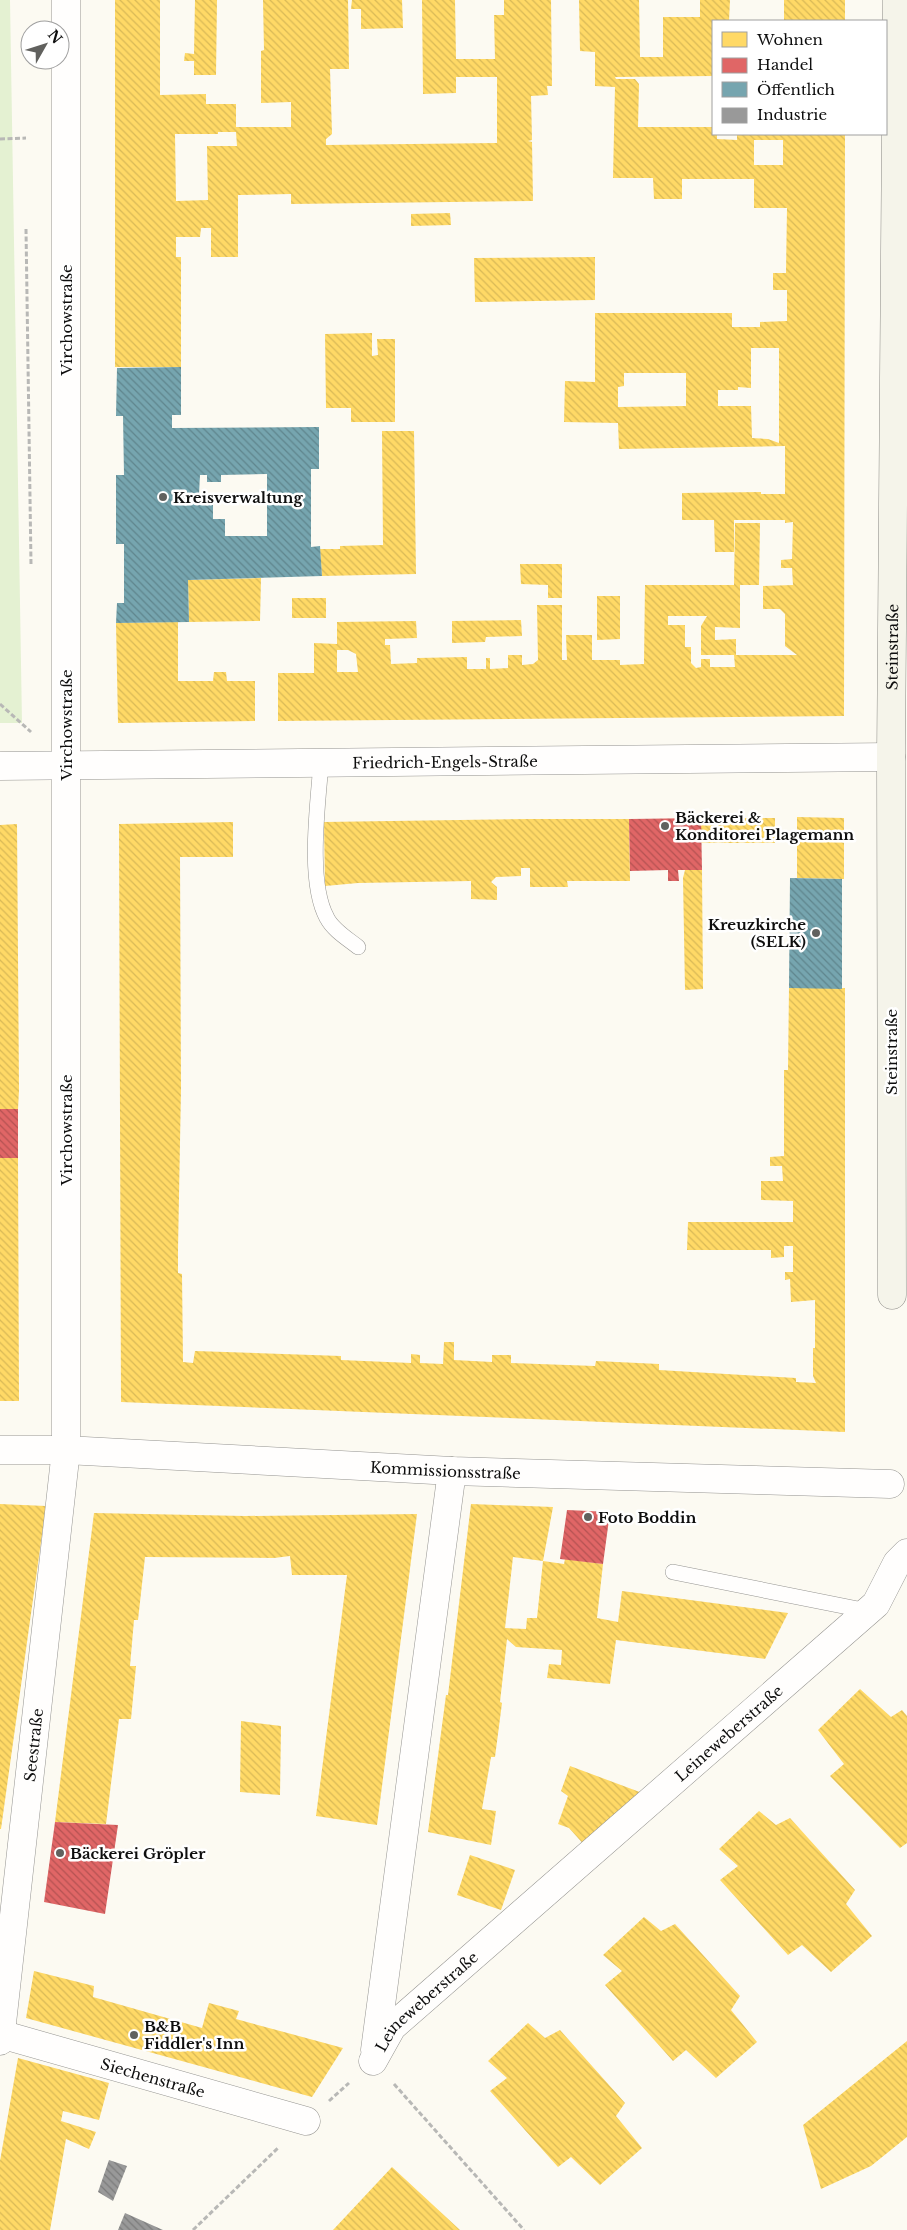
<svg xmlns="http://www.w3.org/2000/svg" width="907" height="2230" viewBox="0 0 907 2230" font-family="'Libre Baskerville',serif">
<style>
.park{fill:#e4f1d2}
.homes{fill:url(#homes-back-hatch);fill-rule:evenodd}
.shops{fill:url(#shops-back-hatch)}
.public{fill:url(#public-back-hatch);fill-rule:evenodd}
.industry{fill:url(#industry-back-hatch)}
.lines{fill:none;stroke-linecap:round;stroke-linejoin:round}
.service-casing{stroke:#959491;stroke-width:16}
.minor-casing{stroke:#959491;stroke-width:29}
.secondary-casing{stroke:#8c8b87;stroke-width:29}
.path{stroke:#b8b8b6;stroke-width:3;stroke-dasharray:5 2.5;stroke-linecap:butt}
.service{stroke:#fffefd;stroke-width:15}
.minor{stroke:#fffefd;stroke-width:28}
.secondary{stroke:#f5f4ea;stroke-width:28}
.poi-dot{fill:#61615e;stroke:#fff;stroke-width:2}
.labels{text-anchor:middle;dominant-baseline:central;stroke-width:5;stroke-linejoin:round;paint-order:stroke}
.street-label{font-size:15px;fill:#0e0e0e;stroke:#fff}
.poi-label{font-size:15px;font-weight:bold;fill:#0e0e0e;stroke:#fff;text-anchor:start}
</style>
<defs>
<pattern id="homes-back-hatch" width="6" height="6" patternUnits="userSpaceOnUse" patternTransform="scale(1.25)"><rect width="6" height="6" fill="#ffd966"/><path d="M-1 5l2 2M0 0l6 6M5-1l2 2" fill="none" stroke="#d9b957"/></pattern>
<pattern id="shops-back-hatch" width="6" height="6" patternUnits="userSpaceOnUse" patternTransform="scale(1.25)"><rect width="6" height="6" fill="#e06666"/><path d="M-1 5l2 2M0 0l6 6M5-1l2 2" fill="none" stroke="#b45252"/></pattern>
<pattern id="public-back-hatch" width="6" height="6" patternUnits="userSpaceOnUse" patternTransform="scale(1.25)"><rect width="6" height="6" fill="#76a5af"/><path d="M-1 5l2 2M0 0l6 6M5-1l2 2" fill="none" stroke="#5f858d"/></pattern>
<pattern id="industry-back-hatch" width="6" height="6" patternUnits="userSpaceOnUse" patternTransform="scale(1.25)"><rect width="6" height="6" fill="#999"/><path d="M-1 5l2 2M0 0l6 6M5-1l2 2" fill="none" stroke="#7b7b7b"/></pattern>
</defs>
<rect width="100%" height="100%" fill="#fcfaf2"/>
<path class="park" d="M0 0H10L22 723H0Z"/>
<path class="homes" d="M115 0H160V95L206 94V104H236V127H291V102L261 103V51L264 50 263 0H348L349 69H330L332 134 326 139V145L497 143V77H456V93L423 94 422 0H455L456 59H495L494 15H504V0H551L552 86H547L548 95 531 96 532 140 528 141 532 142 533 201 291 204V194L238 195V257H211V228H201L200 237H176V257H181V367H115ZM218 132H236L237 146H207L208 200 176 201 175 134H218Z
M195 0H217L216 75H194V61H184L185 53 194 54Z
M352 0H402L403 28 361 29V9H351Z
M579 0H639L640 57H663V17H700V0H730L729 21H713V76L615 77 616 79H635L639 84 638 127H713V134H717V139L737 140V134H845L844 716 278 721V673H314V643L337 644V622L416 621 417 638 385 639V645H390L391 664 417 663V658L467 657V669H486V658H490V669L508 668V655H522V665L533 664 538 660 537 605H562V660H567L566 635H592V660H620V665L644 664 645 585H734L735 523H760L759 585H740V628L715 627V640L736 639V655H701V626L707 616H668V625H685V647H691V663L696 668 701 667V659H710V667H735L734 655H797L785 646V614L780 609H763V586L793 585 792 568H781V560L792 559 793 522 785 523V520H734V552H715L714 520H682V493L761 492V494H785V446L619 449 618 423 564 422 565 381 595 382V313H732V327H760V322L787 321V290H773V273H786L787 208H754V179H682V199H654L653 178H613L615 87 595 86V52L580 51ZM754 140H783V165H754ZM751 348H779V443L768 439 752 438 751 406H718V390H738V387L751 388ZM624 373H686V406L618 407V387L624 386ZM337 650H348L356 654 358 672H337Z
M784 0H845V21H784Z
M450 213 451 225 411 226V214Z
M595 257V300L475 302 474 258Z
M372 333V356L378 355 377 339H395V422H351V408H326L325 334Z
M382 431H414L416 574 322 576 320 549H340V546L383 545Z
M520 564H562V598H548V585L521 584Z
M261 578 260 621 189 622 188 580Z
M597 596H620V639L597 640Z
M292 598H326V618H292Z
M521 620 522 636 486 637 485 642 452 643V621Z
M178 622V681H213L214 672H226L227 681H255V721L118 723 116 623Z
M797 817 844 818V879L797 878Z
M701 818H775V843H701Z
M532 819H629L630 881H567L568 887H530V868H521V876L496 877 491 882 497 887V900L471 899V881L358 883 325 886 324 822Z
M233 822V857H180L181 1089 178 1249V1273L182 1274 183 1362 193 1363 195 1351 341 1356V1360L411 1363V1354L420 1355V1363L443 1364 444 1342H454V1360L492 1362V1355H511V1363L595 1366 596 1361 659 1364V1370L796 1378V1382L816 1383 813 1376V1348H815V1300L791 1302 790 1279 785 1280V1272H793V1246H784V1257L771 1258V1250H687L688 1222H793V1201L761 1200V1181H783L782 1166H770V1157L784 1156V1070H788L789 988H845V1432L121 1402 119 824Z
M17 824 19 1090 18 1109H0V825Z
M685 870H702L703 989 685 990 683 878Z
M0 1158H18L19 1401H0Z
M0 1504 46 1506 1 1829H0Z
M471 1504 553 1507 543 1561 513 1557 505 1628 526 1629 527 1618H537L543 1561 564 1564 565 1559 603 1564 597 1618 618 1622 622 1591 788 1613 765 1659 616 1640 610 1684 547 1678 549 1664 561 1665 562 1650 516 1647 507 1639 500 1702 502 1703 495 1757H491L482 1809 496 1811 491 1845 428 1832 446 1695H448Z
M94 1513 245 1516 417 1514 377 1825 316 1816 347 1575H292L290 1556 274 1558 145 1557 138 1620H134L130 1666H136L131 1719H119L106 1824 55 1822Z
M860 1689 891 1717 902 1710 907 1716V1843L900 1848 830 1776 844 1764 818 1730Z
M241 1721 281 1726 280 1795 240 1792Z
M570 1766 645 1794 587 1848 569 1828 558 1824 568 1796 561 1791Z
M759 1811 776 1825 790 1818 855 1890 846 1904 872 1936 831 1972 802 1945 788 1955 720 1880 738 1866 719 1849Z
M470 1855 515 1870 501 1910 457 1895Z
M644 1917 661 1931 675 1924 740 1996 731 2010 757 2042 716 2078 686 2050 673 2061 605 1985 622 1971 603 1955Z
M34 1971 94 1986 93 1997 202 2028 209 2003 239 2011 236 2019 343 2048 312 2097 26 2018Z
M528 2023 545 2038 560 2030 625 2103 616 2116 642 2148 600 2185 571 2157 558 2167 490 2091 507 2078 488 2061Z
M907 2041V2137L871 2166 821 2189 803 2125Z
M18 2058 109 2083 99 2120 63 2111 61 2121 96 2132 89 2149 66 2139 50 2230H0V2161Z
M392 2167 460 2230H333Z"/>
<path class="shops" d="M701 818 702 870H678L679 881H668V870L630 871 629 819Z
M0 1109H18V1158H0Z
M567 1510 610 1512 603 1564 560 1559Z
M55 1822 118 1825 105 1914 44 1902Z"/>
<path class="public" d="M181 367V415H172V428L319 427V469H311V547L320 546 322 576 188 580 189 622 116 623 117 603H124V544H116V475H124L123 416H116L117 368ZM267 474V536H225V519H213V499L208 494H199L200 475H207V482H221V475Z
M790 878 842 879V989L789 988Z"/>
<path class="industry" d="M109 2160 127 2166 113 2201 98 2192Z
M125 2213 163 2230H118Z"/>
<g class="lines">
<g class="service-casing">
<path id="service" d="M321 763C318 804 307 882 327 918 333 930 348 939 358 947
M673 1572 868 1611"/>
</g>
<g class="minor-casing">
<g id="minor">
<path id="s1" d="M0 766 891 757"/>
<path id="s2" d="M0 1450H66L452 1471 890 1484"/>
<path id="s3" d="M0 2034 306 2121"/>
<path id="s4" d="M0 2041 66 1450V0"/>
<path d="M375 2050 452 1471"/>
<path id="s5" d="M373 2061 392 2027 876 1604 897 1563 907 1553"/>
</g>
</g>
<g class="secondary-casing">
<g id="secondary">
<path id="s6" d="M892 1295 891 757 897 0"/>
</g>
</g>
<path class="path" d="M0 139 26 138
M26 229 31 564
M0 704 31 732
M394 2084 524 2230
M329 2101 349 2083
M193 2230 279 2147"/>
<use href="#service" class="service"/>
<use href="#minor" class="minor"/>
<use href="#secondary" class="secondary"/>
</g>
<g class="poi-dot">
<circle cx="163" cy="497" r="5"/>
<circle cx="665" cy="826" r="5"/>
<circle cx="816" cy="933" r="5"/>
<circle cx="588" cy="1517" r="5"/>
<circle cx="60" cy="1853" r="5"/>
<circle cx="134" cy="2035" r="5"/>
</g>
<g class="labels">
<g class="street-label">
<text transform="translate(66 320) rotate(-90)">Virchowstraße</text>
<text stroke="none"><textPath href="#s6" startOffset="648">Steinstraße</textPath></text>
<text transform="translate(66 725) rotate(-90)">Virchowstraße</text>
<text stroke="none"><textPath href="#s1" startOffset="445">Friedrich-Engels-Straße</textPath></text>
<text transform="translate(891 1052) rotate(-90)">Steinstraße</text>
<text transform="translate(66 1130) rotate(-90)">Virchowstraße</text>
<text stroke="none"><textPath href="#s2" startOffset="446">Kommissionsstraße</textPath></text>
<text stroke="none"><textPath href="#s5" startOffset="486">Leineweberstraße</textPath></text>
<text stroke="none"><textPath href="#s4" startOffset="298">Seestraße</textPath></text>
<text stroke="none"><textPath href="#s5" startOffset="81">Leineweberstraße</textPath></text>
<text stroke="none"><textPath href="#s3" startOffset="159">Siechenstraße</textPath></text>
</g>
<g class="poi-label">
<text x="173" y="497">Kreisverwaltung</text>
<text x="675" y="817">Bäckerei &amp;<tspan x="675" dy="17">Konditorei Plagemann</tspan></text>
<text x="806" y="924" text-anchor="end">Kreuzkirche<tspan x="806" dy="17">(SELK)</tspan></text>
<text x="598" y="1517">Foto Boddin</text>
<text x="70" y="1853">Bäckerei Gröpler</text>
<text x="144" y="2026">B&amp;B<tspan x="144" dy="17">Fiddler's Inn</tspan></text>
</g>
</g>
<rect x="712" y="20" width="175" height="115" fill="#ffffff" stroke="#9f9f9f"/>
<rect x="722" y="32" width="25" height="15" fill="#ffd966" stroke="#9f9f9f"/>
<text x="757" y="45" font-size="15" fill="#0e0e0e">Wohnen</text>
<rect x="722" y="58" width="25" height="15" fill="#e06666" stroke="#9f9f9f"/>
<text x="757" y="70" font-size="15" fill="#0e0e0e">Handel</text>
<rect x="722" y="82" width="25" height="15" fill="#76a5af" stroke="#9f9f9f"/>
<text x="757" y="95" font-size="15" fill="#0e0e0e">Öffentlich</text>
<rect x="722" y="108" width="25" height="15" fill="#999999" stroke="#9f9f9f"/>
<text x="757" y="120" font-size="15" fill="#0e0e0e">Industrie</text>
<g transform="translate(45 45) rotate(51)"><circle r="24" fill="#ffffff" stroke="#9f9f9f"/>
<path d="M0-4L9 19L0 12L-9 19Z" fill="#61615e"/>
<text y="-8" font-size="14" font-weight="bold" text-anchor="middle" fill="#0e0e0e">N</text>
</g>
</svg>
